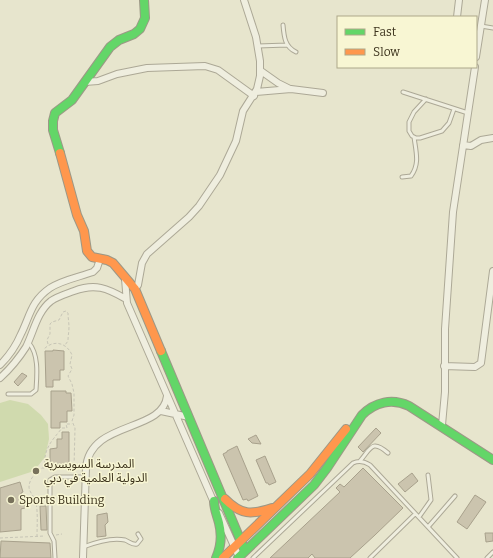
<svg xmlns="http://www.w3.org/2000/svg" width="493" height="558" viewBox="0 0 493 558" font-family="Bitter,'Noto Sans Arabic',serif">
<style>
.green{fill:#d0daae}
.building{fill:#cbc4ae;stroke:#a8a18c}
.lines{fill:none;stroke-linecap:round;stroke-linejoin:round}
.lane-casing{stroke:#aca896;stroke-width:5}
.street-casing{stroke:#aca896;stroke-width:8}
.fast-casing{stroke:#9c9886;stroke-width:10}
.slow-casing{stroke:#9c9886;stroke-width:10}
.path{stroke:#c7c5b6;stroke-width:1;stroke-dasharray:3 2;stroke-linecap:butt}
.lane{stroke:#efeedf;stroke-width:3}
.street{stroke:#efeedf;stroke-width:6}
.fast{stroke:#63d668;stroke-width:8}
.slow{stroke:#ff974d;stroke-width:8}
.poi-dot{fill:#78715b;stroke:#f8f6d3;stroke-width:1.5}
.labels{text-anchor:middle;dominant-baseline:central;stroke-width:3;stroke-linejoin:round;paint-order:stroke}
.poi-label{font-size:12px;fill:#3c331d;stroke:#f8f6d3;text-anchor:start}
</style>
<rect width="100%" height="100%" fill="#e7e5cd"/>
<path class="green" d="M10 400 28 404 41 415 48 424 49 439 45 457 34 471 0 482V403Z"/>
<path class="building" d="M53 350 64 351V370H60V380H53V387H46L45 351H53Z
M22 373 27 376 18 386 14 382Z
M51 391H66V393H71L72 411H67V422H60V428H51Z
M376 428 381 433 363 452 358 447Z
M62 432H69V466L57 468V466H50V449L57 448V439H62Z
M256 435 261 444 252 443 248 439Z
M237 446 258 496 248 501 247 499 243 500 223 454 227 452V451Z
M265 456 276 482 269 485 268 483H266L256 460Z
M363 468 403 508 375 535 350 558H315L312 554 308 558H270L340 492 336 488 340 484 344 487Z
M412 473 418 481 405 492 398 484Z
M20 482 23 492 21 493 25 508 21 509V530L0 532V488Z
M475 495 486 502 467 529 457 522Z
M40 506H46L47 530H41Z
M107 513 108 522 105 525 106 536 97 537V515Z
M485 533H493V541L486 542Z
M1 541 50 543 51 558H0Z"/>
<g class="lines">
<g class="lane-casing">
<path id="lane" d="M283 25C284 37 285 47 296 52
M481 26 493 28
M258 46 287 45
M403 92 468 113
M426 99 414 112 409 122V131L412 136 416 138H420L442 131 449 123 454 109
M402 177 411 176C420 164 416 152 414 137
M8 394H31L36 390C37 375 39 355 29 343
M360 461C371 448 372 439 388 453
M419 517 431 500 428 475
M428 527 455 496
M83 547C96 542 112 537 125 540 130 542 132 545 137 544L141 539 138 534
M55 558 54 541 50 533V480L55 477H85
M253 558 353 463C359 460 364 461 370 465L457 558
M370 558 415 514
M487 558 493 552"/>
</g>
<g class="street-casing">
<path id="street" d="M457 17 459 0
M476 57 485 0
M261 71 278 83 290 89
M85 82 98 81 117 74 147 68 205 66 218 70 254 96
M256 92 291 89 323 93
M463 145 471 146 481 140 493 138
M125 279 127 303 215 505
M135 289 138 285 142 263 147 254 189 217 199 206 220 175 236 141 243 111 257 89 260 76V61L256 37 244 0
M0 365C9 356 16 346 21 334 30 316 31 301 50 288 62 280 79 277 93 272L97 268 100 259
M444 366 475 367 481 363 493 271
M0 378C10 369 19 358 26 347 34 331 37 312 51 301 58 296 66 294 74 291 95 283 107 288 126 299
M161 411 189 417
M442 425 445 392V329L453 212 475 67
M219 513 239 557
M83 558 86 468C90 420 163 433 167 396"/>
</g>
<g class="fast-casing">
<path id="fast" d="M60 153 53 130V121L55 113 72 100 110 47 119 40 134 34 140 29 145 18 144 0
M161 351 245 551
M214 501C214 509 217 515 219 523 222 535 221 547 216 558
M238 558 314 485 327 468 362 415C375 402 392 398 409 406L493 460"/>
</g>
<g class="slow-casing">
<path id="slow" d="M60 153 77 215 84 231 87 251 92 257 107 260 113 263 135 289 161 351
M225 499C241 515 251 515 272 508
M223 558 310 474 346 429"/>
</g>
<path class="path" d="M48 344 47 340 50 334V324L52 322 59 320 63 312 66 311 68 313C68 318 69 323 69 327 69 332 68 335 68 341L65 345
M45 468C43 449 51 442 62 428H67L66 424H72
M56 535 62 534
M37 537C37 525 38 513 36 502 35 498 32 495 30 491 26 483 35 472 42 468H74L75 428 72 421 74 415V393L72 384 68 376 72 369 70 364 72 355C67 343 54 339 44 349
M0 538 45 536"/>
<use href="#lane" class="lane"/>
<use href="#street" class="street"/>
<use href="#fast" class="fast"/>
<use href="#slow" class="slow"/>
</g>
<g class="poi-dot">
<circle cx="36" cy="471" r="4"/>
<circle cx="11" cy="500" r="4"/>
</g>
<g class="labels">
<g class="poi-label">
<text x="44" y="464">المدرسة السويسرية<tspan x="44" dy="14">الدولية العلمية في دبي</tspan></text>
<text x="19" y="500">Sports Building</text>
</g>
</g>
<rect x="337" y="16" width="140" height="52" fill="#f8f6d3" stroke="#ada88a"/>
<rect x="345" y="29" width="20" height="6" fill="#63d668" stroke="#ada88a"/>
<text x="373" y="36" font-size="12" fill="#3c331d">Fast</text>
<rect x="345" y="49" width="20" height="6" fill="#ff974d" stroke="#ada88a"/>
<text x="373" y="56" font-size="12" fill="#3c331d">Slow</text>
</svg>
